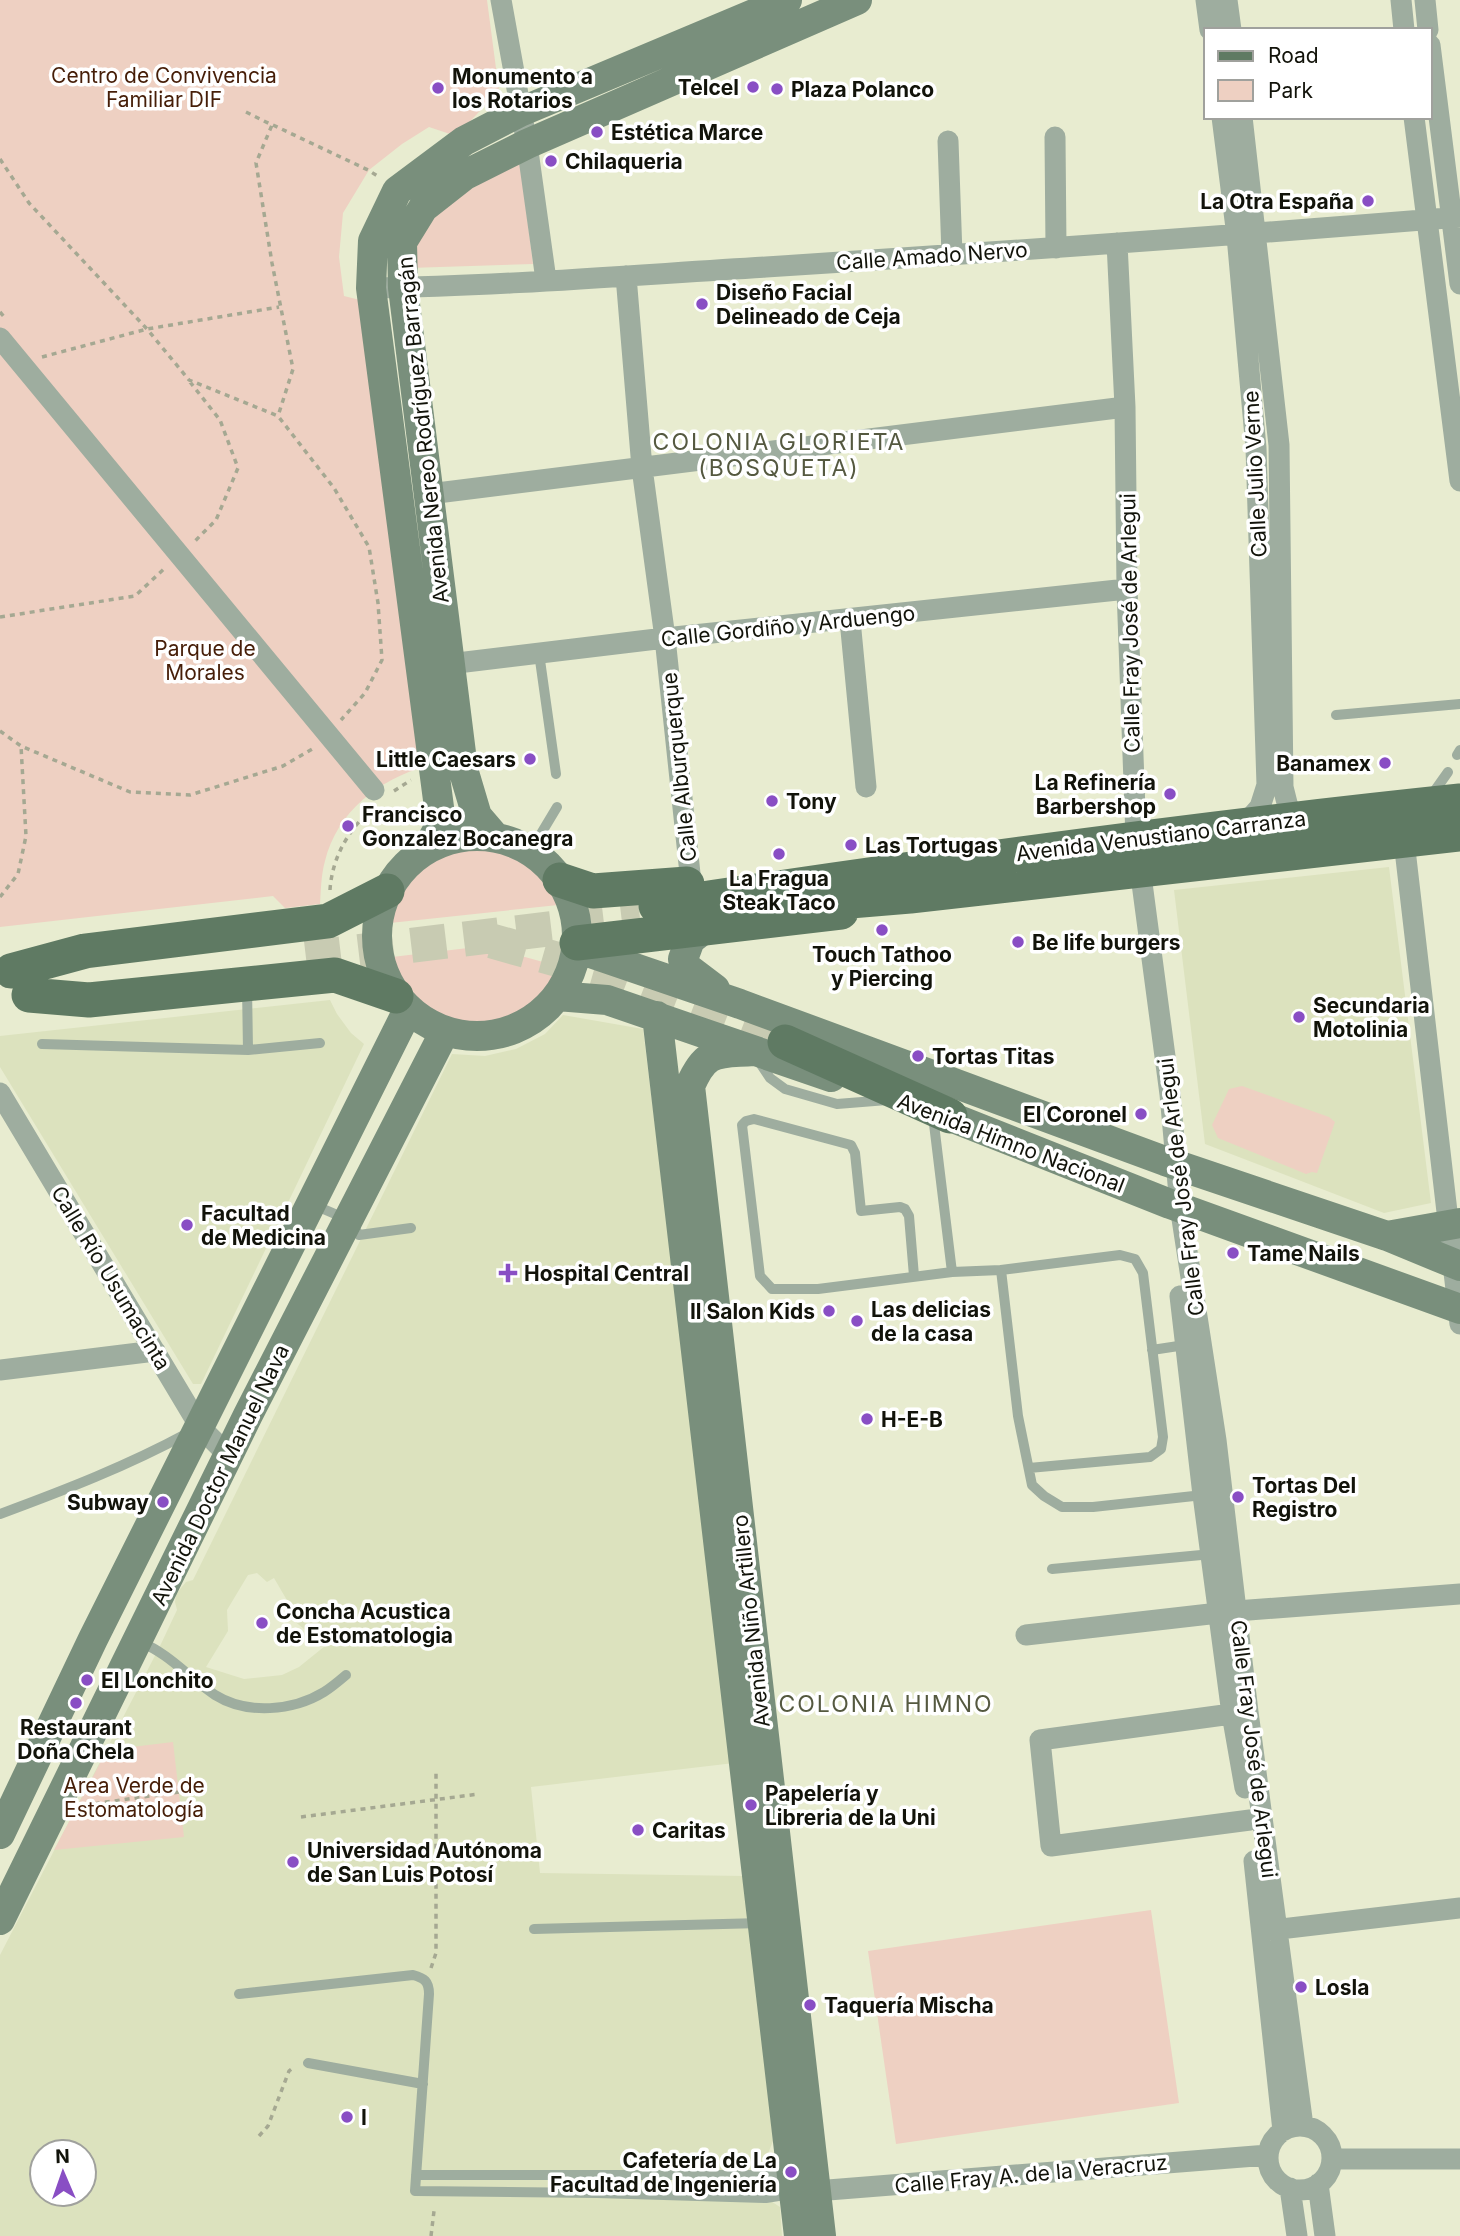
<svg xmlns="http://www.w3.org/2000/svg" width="1460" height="2236" viewBox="0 0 1460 2236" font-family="Inter,sans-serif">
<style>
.built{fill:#dce2be;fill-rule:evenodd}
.green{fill:#eed0c2}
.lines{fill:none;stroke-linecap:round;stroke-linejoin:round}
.primary-tunnel{stroke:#c8cbb2;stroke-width:35;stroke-dasharray:35 18;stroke-linecap:butt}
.path{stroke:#a5a892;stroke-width:3.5;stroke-dasharray:5 5;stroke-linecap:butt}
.lane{stroke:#9ead9f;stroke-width:10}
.street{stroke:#9ead9f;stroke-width:21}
.secondary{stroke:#798f7c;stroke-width:30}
.primary{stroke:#5f7a63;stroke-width:35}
.poi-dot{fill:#894ec4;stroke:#fff;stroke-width:2.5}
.labels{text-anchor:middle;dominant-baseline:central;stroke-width:7;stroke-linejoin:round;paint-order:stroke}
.park-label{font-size:21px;fill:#461e08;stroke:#fff}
.poi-label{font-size:21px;font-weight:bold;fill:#12130a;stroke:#fff;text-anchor:start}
.street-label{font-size:21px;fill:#12130a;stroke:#fff}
.neighbourhood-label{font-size:23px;letter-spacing:2px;fill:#555940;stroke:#fff}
</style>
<rect width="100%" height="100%" fill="#e8ecd0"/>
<path class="built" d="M1389 867 1431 1203 1384 1213 1205 1144 1174 890Z
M330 1000 337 1014 351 1033 364 1044 201 1384H193L0 1067V1036Z
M563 1015 643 1029 734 1763 531 1787 540 1873 745 1876 773 2141 765 2161 766 2198 780 2207 782 2236H0V1955L160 1646 177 1610 175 1602 176 1594 186 1582 193 1580 452 1054 485 1056 516 1049 545 1034ZM257 1573 267 1582 274 1578 288 1602V1616L325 1646 299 1667 282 1675 244 1679 206 1667 228 1631 227 1610 248 1575ZM42 2152H84V2194H42Z"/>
<path class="green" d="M0 0H487L499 91 456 136 429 127 402 144 369 170 343 213 339 257 344 296 364 301 427 766C379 779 337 812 325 861 321 875 321 890 320 904L285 908 273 896 0 927Z
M520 162 533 264 409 268 412 237 461 194Z
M481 847C519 850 545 870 558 905L390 923C387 904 417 866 433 857 447 849 465 848 481 847Z
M485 946 561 967C553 984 545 998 529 1010 483 1041 395 1020 392 957Z
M1242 1086 1329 1117 1335 1122 1317 1173 1312 1172 1306 1174 1218 1138 1212 1125 1229 1089Z
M173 1742 184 1837 54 1850 107 1750Z
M1151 1910 1179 2103 896 2144 868 1951Z"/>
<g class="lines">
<path class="primary-tunnel" d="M492 941 602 972 785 1042
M306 958 640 918"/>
<path class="path" d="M246 112 272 125 256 163 272 263 293 369 278 416
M273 125 368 170 379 177
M0 159 29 203 147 329 189 380 278 416 334 488 369 547 378 603 382 660 365 693 341 720
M0 312 6 319
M42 357 147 329 279 307
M190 382 220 420 238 468 216 520 193 543
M0 617 135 596 166 567
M0 731 21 746 130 792 190 795 283 766 314 748
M394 791 411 780
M330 890C332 858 348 830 372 809
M0 897 18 874 26 836 21 746
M85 1805 179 1792
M301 1817 479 1794
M431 1968 436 1953V1769
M259 2136 268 2126 289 2071 294 2067
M431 2236 434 2211"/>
<path class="lane" d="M539 653 556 774
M1336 715 1460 704
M1457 755 1460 750
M1431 796 1448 772
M530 852 557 807
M247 987 248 1050 320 1043
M42 1044 248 1050
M758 1060 770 1078 785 1089 837 1104 887 1100
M314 1205 349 1220 359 1235 411 1228
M952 1272 1001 1270
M914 1276 909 1216 905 1209 900 1207 861 1211 855 1153 851 1145 754 1119 746 1121 742 1125 760 1276 772 1289H818L952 1272 933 1116
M1152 1350 1185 1345
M1029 1468 1150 1457 1161 1449 1163 1437 1143 1273 1135 1259 1120 1255 1001 1270 1018 1416 1032 1485 1044 1496 1062 1507H1093L1203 1495
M0 1514C65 1490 127 1466 188 1433
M1052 1569 1212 1554
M140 1642C170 1654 189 1678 215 1695 247 1715 293 1711 324 1692 332 1687 339 1681 346 1675
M534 1929 761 1923
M239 1994 413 1975C424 1978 429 1981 429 1994L415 2191 597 2193 766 2198 791 2194
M308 2063 423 2084
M416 2175H790"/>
<path class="street" d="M501 0 527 144 546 280
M1206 0 1210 30
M1227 0 1231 30
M1401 0 1404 30
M1425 0 1428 30
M1430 45 1460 284
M1222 117 1237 236 1256 448 1267 785 1260 807 1244 825
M1242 117 1279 445 1283 787 1288 807 1302 819
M1414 117 1460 481
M1055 137 1056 248
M948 141 952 255
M1117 243 1125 407 1127 589 1136 838 1170 1094 1180 1206 1216 1440 1248 1712 1303 2126
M626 276 642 468 665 638 691 883
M371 288C503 286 634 275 766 267 997 252 1229 236 1460 217
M0 338 374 790
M429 494 1125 407
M850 620 866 787
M449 664 665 638 1127 589
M1404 841 1460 1324
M0 1093 200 1427 229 1456
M1180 1296 1203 1495 1232 1714 1245 1788
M0 1370 155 1351
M1026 1635 1236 1611 1460 1594
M1246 1712 1040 1740 1051 1846 1250 1820
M1254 1861 1283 2131
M1264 1931 1460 1908
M1268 2158a32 32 0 1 1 64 0a32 32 0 1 1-64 0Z
M1333 2159H1460
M1318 2184 1325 2236
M1290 2188 1297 2236
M803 2192 1268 2155"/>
<path class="secondary" d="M377 936a100 100 0 1 1 200 0a100 100 0 1 1-200 0Z
M495 837 477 816 463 769 403 288 402 242 423 208 465 175 527 144 857 0
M427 849 437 831 440 815 371 288 373 241 397 191 464 141 520 112 787 0
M708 926 690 940 683 959 686 967 715 989
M576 948 740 1004 1165 1161 1387 1236 1460 1266
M557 996 607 1000 831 1077
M657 1016 799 2236
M753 1051C716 1054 706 1049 690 1086L821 2236
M928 1108 1170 1204 1460 1309
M1387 1236 1460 1223
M0 1834 93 1639 408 1010
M0 1920 248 1415 445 1031"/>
<path class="primary" d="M560 880 593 891 687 884
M814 904 910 896 1460 834
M656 906C923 866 1191 829 1460 801
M577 943 841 912
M11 971 85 951 328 921 387 891
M29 995 89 1000 335 975 396 996
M785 1042 950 1116"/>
</g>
<g class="poi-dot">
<circle cx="753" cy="87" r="7"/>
<circle cx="438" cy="88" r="7"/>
<circle cx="777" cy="89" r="7"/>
<circle cx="597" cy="132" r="7"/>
<circle cx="551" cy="161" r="7"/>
<circle cx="1368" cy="201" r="7"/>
<circle cx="702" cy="304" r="7"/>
<circle cx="530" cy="759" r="7"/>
<circle cx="1385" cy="763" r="7"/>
<circle cx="1170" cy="794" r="7"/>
<circle cx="772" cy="801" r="7"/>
<circle cx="348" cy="826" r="7"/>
<circle cx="851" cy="845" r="7"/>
<circle cx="779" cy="854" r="7"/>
<circle cx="882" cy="930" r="7"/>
<circle cx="1018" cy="942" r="7"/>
<circle cx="1299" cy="1017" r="7"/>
<circle cx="918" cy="1056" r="7"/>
<circle cx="1141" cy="1114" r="7"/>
<circle cx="187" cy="1225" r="7"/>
<circle cx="1233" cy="1253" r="7"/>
<path d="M504.5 1262.5h7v7h7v7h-7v7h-7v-7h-7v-7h7z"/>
<circle cx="829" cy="1311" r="7"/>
<circle cx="857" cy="1321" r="7"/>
<circle cx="867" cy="1419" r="7"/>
<circle cx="1238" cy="1497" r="7"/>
<circle cx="163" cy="1502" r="7"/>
<circle cx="262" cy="1623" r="7"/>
<circle cx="87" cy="1680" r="7"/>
<circle cx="76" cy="1703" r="7"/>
<circle cx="751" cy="1805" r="7"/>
<circle cx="638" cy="1830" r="7"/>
<circle cx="293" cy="1862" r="7"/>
<circle cx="1301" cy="1987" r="7"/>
<circle cx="810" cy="2005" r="7"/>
<circle cx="347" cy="2117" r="7"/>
<circle cx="791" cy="2172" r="7"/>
</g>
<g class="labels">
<g class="park-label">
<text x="164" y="75">Centro de Convivencia<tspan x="164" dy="24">Familiar DIF</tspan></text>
<text x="205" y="648">Parque de<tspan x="205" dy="24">Morales</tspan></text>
<text x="134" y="1785">Area Verde de<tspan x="134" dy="24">Estomatología</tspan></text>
</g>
<g class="poi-label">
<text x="452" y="76">Monumento a<tspan x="452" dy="24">los Rotarios</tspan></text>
<text x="739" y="87" text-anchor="end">Telcel</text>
<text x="791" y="89">Plaza Polanco</text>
<text x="611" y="132">Estética Marce</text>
<text x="565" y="161">Chilaqueria</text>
<text x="1354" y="201" text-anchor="end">La Otra España</text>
<text x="716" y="292">Diseño Facial<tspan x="716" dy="24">Delineado de Ceja</tspan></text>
<text x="516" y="759" text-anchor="end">Little Caesars</text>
<text x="1371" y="763" text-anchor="end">Banamex</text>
<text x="1156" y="782" text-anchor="end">La Refinería<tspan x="1156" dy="24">Barbershop</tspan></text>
<text x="786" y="801">Tony</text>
<text x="362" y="814">Francisco<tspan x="362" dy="24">Gonzalez Bocanegra</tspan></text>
<text x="865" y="845">Las Tortugas</text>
<text x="779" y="878" text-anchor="middle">La Fragua<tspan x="779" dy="24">Steak Taco</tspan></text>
<text x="1032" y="942">Be life burgers</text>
<text x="882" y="954" text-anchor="middle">Touch Tathoo<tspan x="882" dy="24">y Piercing</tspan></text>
<text x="1313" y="1005">Secundaria<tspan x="1313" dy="24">Motolinia</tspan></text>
<text x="932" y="1056">Tortas Titas</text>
<text x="1127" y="1114" text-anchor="end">El Coronel</text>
<text x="201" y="1213">Facultad<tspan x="201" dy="24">de Medicina</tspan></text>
<text x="1247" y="1253">Tame Nails</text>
<text x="524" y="1273">Hospital Central</text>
<text x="871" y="1309">Las delicias<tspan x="871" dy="24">de la casa</tspan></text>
<text x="815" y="1311" text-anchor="end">Il Salon Kids</text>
<text x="881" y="1419">H-E-B</text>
<text x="1252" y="1485">Tortas Del<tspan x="1252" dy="24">Registro</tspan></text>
<text x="149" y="1502" text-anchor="end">Subway</text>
<text x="276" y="1611">Concha Acustica<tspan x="276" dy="24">de Estomatologia</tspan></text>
<text x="101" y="1680">El Lonchito</text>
<text x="76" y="1727" text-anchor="middle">Restaurant<tspan x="76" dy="24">Doña Chela</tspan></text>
<text x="765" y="1793">Papelería y<tspan x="765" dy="24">Libreria de la Uni</tspan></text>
<text x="652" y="1830">Caritas</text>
<text x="307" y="1850">Universidad Autónoma<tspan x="307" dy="24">de San Luis Potosí</tspan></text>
<text x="1315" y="1987">Losla</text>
<text x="824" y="2005">Taquería Mischa</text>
<text x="361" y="2117">I</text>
<text x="777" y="2160" text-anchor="end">Cafetería de La<tspan x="777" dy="24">Facultad de Ingeniería</tspan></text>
</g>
<g class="street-label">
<text transform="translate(932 256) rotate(-4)">Calle Amado Nervo</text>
<text transform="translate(423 430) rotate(-96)">Avenida Nereo Rodríguez Barragán</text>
<text transform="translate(1255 474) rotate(-93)">Calle Julio Verne</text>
<text transform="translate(1130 623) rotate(-91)">Calle Fray José de Arlegui</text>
<text transform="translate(788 626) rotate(-6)">Calle Gordiño y Arduengo</text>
<text transform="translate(679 767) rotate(-96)">Calle Alburquerque</text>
<text transform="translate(1161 836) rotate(-7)">Avenida Venustiano Carranza</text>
<text transform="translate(1011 1143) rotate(21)">Avenida Himno Nacional</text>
<text transform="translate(1181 1187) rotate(-97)">Calle Fray José de Arlegui</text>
<text transform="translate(111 1278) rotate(59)">Calle Río Usumacinta</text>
<text transform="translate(220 1475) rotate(-64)">Avenida Doctor Manuel Nava</text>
<text transform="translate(751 1621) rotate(-96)">Avenida Niño Artillero</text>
<text transform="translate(1254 1749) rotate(83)">Calle Fray José de Arlegui</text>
<text transform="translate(1031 2174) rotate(-5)">Calle Fray A. de la Veracruz</text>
</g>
<g class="neighbourhood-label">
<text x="779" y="442">COLONIA GLORIETA<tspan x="779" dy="26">(BOSQUETA)</tspan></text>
<text x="886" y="1704">COLONIA HIMNO</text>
</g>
</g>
<rect x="1204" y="28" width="228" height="91" fill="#ffffff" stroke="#a0a19d" stroke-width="2"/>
<rect x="1218" y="51" width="35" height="10" fill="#5f7a63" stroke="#a0a19d" stroke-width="2"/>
<text x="1268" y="63" font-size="21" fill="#12130a">Road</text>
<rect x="1218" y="80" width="35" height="21" fill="#eed0c2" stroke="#a0a19d" stroke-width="2"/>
<text x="1268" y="98" font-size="21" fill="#12130a">Park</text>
<g transform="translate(63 2173) rotate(358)"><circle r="33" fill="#ffffff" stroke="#a0a19d" stroke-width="2"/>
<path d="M0-5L12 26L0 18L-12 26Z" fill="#894ec4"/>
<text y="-10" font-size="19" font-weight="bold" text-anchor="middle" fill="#12130a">N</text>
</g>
</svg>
